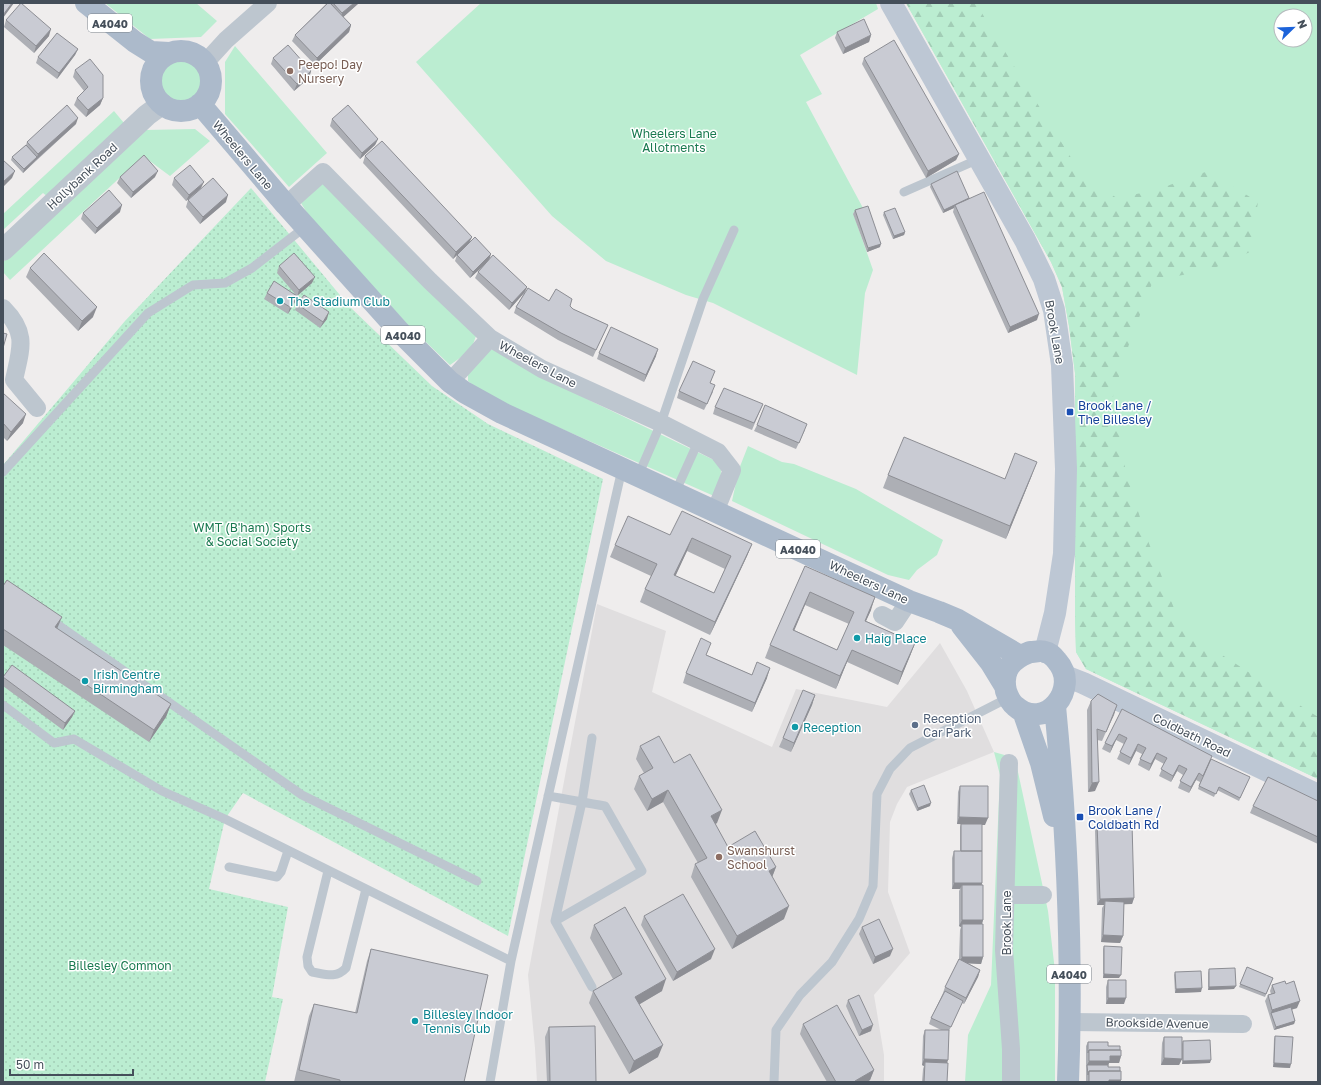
<svg xmlns="http://www.w3.org/2000/svg" width="1321" height="1085" viewBox="0 0 1321 1085" font-family="'Golos Text',sans-serif">
<style>
.education{fill:#e0dedf}
.green{fill:#bbedd1;fill-rule:evenodd}
.forest{fill:url(#forest-firs)}
.park{fill:url(#park-dots)}
.lines{fill:none;stroke-linecap:round;stroke-linejoin:round}
.service{stroke:#bdc6cf;stroke-width:9}
.minor{stroke:#bdc6cf;stroke-width:18}
.tertiary{stroke:#bdc6cf;stroke-width:22}
.secondary{stroke:#bdc7d4;stroke-width:22}
.primary{stroke:#acbacb;stroke-width:22}
.wall{fill:#adafb5;fill-rule:evenodd}
.shaded-wall{fill:#8d8e94}
.building{fill:#c9cbd3;stroke:#8d8e94;fill-rule:evenodd}
.education-dot{fill:#8d6e63;stroke:#fff;stroke-width:1.5}
.culture-dot{fill:#0f9aa8;stroke:#fff;stroke-width:1.5}
.transit-dot{fill:#1a4fb4;stroke:#fff;stroke-width:1.5}
.service-dot{fill:#5c6f8a;stroke:#fff;stroke-width:1.5}
.labels{text-anchor:middle;dominant-baseline:central;stroke-width:3;stroke-linejoin:round;paint-order:stroke}
.shield{fill:#fff;stroke:#7d848c;stroke-width:1}
.shield-label{font-size:11px;font-weight:bold;fill:#454f5a}
.education-label{font-size:12px;fill:#785e54;stroke:#fff;text-anchor:start}
.park-label{font-size:12px;fill:#18794f;stroke:#fff}
.street-label{font-size:12px;fill:#454f5a;stroke:#fff}
.culture-label{font-size:12px;fill:#0d838f;stroke:#fff;text-anchor:start}
.transit-label{font-size:12px;fill:#164399;stroke:#fff;text-anchor:start}
.service-label{font-size:12px;fill:#4e5e75;stroke:#fff;text-anchor:start}
</style>
<defs>
<pattern id="forest-firs" width="22" height="20" patternUnits="userSpaceOnUse"><rect width="22" height="20" fill="#bbedd1"/><path d="M5 1l3.5 6h-7zM16 11l3.5 6h-7z" fill="#a2cdb6"/></pattern>
<pattern id="park-dots" width="8" height="8" patternUnits="userSpaceOnUse"><rect width="8" height="8" fill="#bbedd1"/><path d="M2 2h.1M6 6h.1" fill="none" stroke="#a2cdb6" stroke-width="1.8" stroke-linecap="round"/></pattern>
</defs>
<rect width="100%" height="100%" fill="#efeded"/>
<path class="education" d="M597 604 666 631 652 692 772 747 796 689 887 707 940 643 967 691 994 752 907 787 897 804 890 822 888 892 910 953 874 995 884 1055V1082H537L535 1048 528 975Z"/>
<path class="green" d="M105 3H196L217 21 201 37 150 39Z
M481 3H876L878 9 800 55 822 94 806 102 863 208 853 213 873 270 865 293 857 375 713 303 686 295 606 261 552 216 416 62Z
M906 3H1318V779L1086 669 1076 652 1075 615V373L1069 326 1062 287 1051 262ZM1281 16H1305V40H1281Z
M235 46 327 153 289 187 225 114V62Z
M161 82a21 21 0 1 1 42 0a21 21 0 1 1-42 0Z
M114 111 124 123 48 197 43 193 3 230V214Z
M195 129 210 141 170 176 143 156 10 280 3 272V262L145 130Z
M324 182 476 336 471 350 450 365 408 325 309 216 301 203Z
M495 349 591 401 716 461 721 470 720 490 714 496 485 395 468 381V374L490 350Z
M748 446 782 462 794 464 856 489 943 540 937 555 917 570 909 580 888 575 732 501 739 469Z
M994 752 1015 758 1048 911 1055 971V1082H965L968 1035 991 985 1000 775Z"/>
<path class="forest" d="M906 3H976L996 37 1083 177 1117 198 1156 190 1208 171 1258 202 1250 252 1212 269 1153 281 1130 341 1113 396 1126 473 1145 533 1182 629 1318 717V779L1086 669 1076 652 1075 615V373L1069 326 1062 287 1051 262Z"/>
<path class="park" d="M251 188 349 306 432 386 488 424 603 479 508 936 243 793 225 819 209 889 288 907 272 997 283 999 265 1082H3V465L125 321Z"/>
<g class="lines">
<path class="service" d="M904 192 979 159
M3 472 148 313 193 285 225 283 252 268 305 227
M638 476 661 423 703 299 734 230
M675 493 698 442
M48 618 302 795 477 881
M3 705 54 743 74 739 162 791 225 819 511 961
M548 796C567 799 586 803 605 806L642 871 555 921 582 802 592 738
M229 867 277 877 281 872 288 851
M328 871 307 957 308 966 312 972C325 974 336 979 346 968L366 889
M555 921 592 987
M490 1082 511 961 622 469
M774 1082 776 1030 800 995 832 962 859 919 873 886 877 794 890 769 910 748 1008 698"/>
<path class="minor" d="M205 63 226 40 268 3
M286 205 323 172 430 281 490 338 542 369 661 423 718 452 732 470 715 512
M3 308C28 333 21 348 14 380L37 408
M450 382 490 338
M882 615 895 622 909 601
M1009 763 1004 950 1011 1049V1082
M1006 895H1043
M1071 1022 1243 1024"/>
<path class="tertiary" d="M3 250 147 115 162 104"/>
<path class="secondary" d="M891 3 1025 240 1044 279 1054 310 1062 365 1066 469 1064 554 1055 613 1045 652
M1065 676 1083 683 1318 795"/>
<path class="primary" d="M86 3 135 42 151 52 169 53
M151 81a30 30 0 1 1 60 0a30 30 0 1 1-60 0Z
M200 104 286 205 400 332 450 382 464 392 502 413 909 601 939 612 958 620 1020 656
M962 626 991 663 1005 686
M1030 652C1035 652 1041 650 1045 652 1050 653 1054 657 1057 661 1081 688 1045 733 1015 706 1010 702 1008 697 1006 691 1001 670 1012 659 1030 652Z
M1055 706C1067 831 1073 957 1068 1082
M1024 714 1041 763 1054 816"/>
</g>
<path class="wall" d="M325 3H359L343 17 351 25 349 32 315 65 292 41 295 35 326 4Z
M6 20 49 36 34 53 4 27Z
M837 32 871 35 869 42 843 54 835 38Z
M78 49 75 55 57 79 36 63 38 57Z
M273 58 311 71 309 78 294 91 271 64Z
M864 58 959 154 956 160 926 178 862 64Z
M75 70 103 98 100 105 86 117 74 105 77 98 84 91 73 77Z
M332 119 378 139 375 145 360 159 330 126Z
M76 124 23 173 11 160 12 157 26 145 27 142Z
M365 156 472 237 469 243 489 259 527 287 525 293 549 301 570 306 573 309 608 325 605 331 593 357 558 340 514 313 516 307 524 293 509 310 475 278 478 272 484 265 470 278 455 261 457 255 453 259 363 163Z
M120 177H155L131 198 117 183Z
M174 178 202 188 226 202 200 224 186 207 188 200 196 193 186 201 172 185Z
M931 184 969 199 1037 320 1008 333 953 212 954 208 943 213 930 187Z
M855 210 880 247 867 252 853 214Z
M120 212 95 234 81 219 83 213Z
M884 212 905 232 904 235 893 239 883 215Z
M279 266 312 283 297 296 295 302 288 314 264 299 267 293 295 294 277 273Z
M30 268 93 317 78 331 26 277Z
M297 304 327 319 320 328 295 310Z
M599 353 656 356 644 382 597 359Z
M715 371 710 383 713 392 704 410 677 398 679 391Z
M3 393 23 423 7 441 3 437Z
M763 404 752 430 713 414 715 407Z
M757 425 805 430 796 449 754 431Z
M888 475 1005 479 1032 475 1006 539 883 488Z
M670 535 752 544 747 556 710 635 640 602 645 589 651 576 610 557 615 545ZM687 551 725 569 714 593 675 576Z
M805 566 871 610 866 621 915 643 910 656 898 685 847 662 836 689 765 658 770 645ZM805 605 849 624 837 650 794 630Z
M3 586 57 629 171 704 166 717 149 742 3 645Z
M707 655 752 675 767 678 752 712 683 683 686 673Z
M3 677 75 711 72 717 63 730 3 686Z
M815 695 812 705 791 752 779 747 783 738Z
M1091 701 1117 705 1102 741 1097 740 1095 791 1088 792 1087 710Z
M1122 709 1248 781 1239 801 1217 790 1214 797 1198 789 1200 782 1196 780 1189 793 1178 788 1183 775 1177 771 1171 782 1159 776 1164 764 1155 759 1149 771 1138 765 1142 754 1136 751 1129 765 1117 759 1124 744 1116 740 1110 753 1102 749Z
M640 746 674 763 717 823 715 824 728 847 776 867 772 877 784 919 732 949 691 877 695 864 698 863 663 802 647 811 634 789 639 776 644 773 636 759Z
M960 786 985 825H982V885L983 920 982 924 983 957 981 964 968 963 980 970 978 977 964 1004 962 1003 949 1031 947 1063V1082H922L923 1069 924 1066 922 1065 923 1036 925 1030H941L929 1024 931 1018 943 993 945 987 959 959 960 930 961 927 959 926V891L960 889H952V858L954 851H960V827L961 824H957L958 792Z
M911 790 930 806 917 811 909 794Z
M1318 801V844L1250 813 1253 806Z
M1097 824 1134 898 1132 904H1124L1123 936 1120 943 1101 942 1102 908 1104 905H1097L1095 831Z
M644 916 711 959 673 981 641 925Z
M594 925 662 991 639 1004 658 1057 629 1074 589 1003 593 991 613 979 590 938Z
M862 927 890 956 873 964 859 934Z
M1104 946 1119 978H1103V949Z
M371 949 464 1082H294L309 1016 314 1004 355 1013 367 961Z
M1247 967 1273 978 1265 997 1239 987Z
M1209 969 1234 989 1208 990V973Z
M1175 972 1201 992 1175 993 1174 975Z
M1108 980 1124 1004H1106V987Z
M1286 984 1297 1008 1291 1010 1295 1021 1294 1024 1274 1030 1265 1001 1268 995 1271 994 1270 991 1272 985Z
M848 1000 871 1031 859 1036 846 1006Z
M803 1024 874 1070 870 1080 867 1082H827L800 1034Z
M549 1027 596 1082H547L545 1037Z
M1275 1036 1290 1068 1273 1067 1274 1039Z
M1164 1037 1182 1044 1183 1041 1210 1063 1182 1064V1047V1059L1179 1065H1161L1162 1043Z
M1088 1042 1108 1046 1120 1050 1121 1056 1119 1063H1109L1108 1067 1120 1071 1121 1080V1082H1086V1046Z"/>
<path class="shaded-wall" d="M12 3H14L3 18V15Z
M354 3H359L340 20 342 13Z
M351 25 349 32 315 65 317 58Z
M51 29 49 36 34 53 36 46Z
M871 35 869 42 843 54 845 48Z
M78 49 75 55 57 79 59 73Z
M311 71 309 78 294 91 297 84Z
M103 98 100 105 86 117 88 110Z
M78 118 76 124 36 160 38 154Z
M378 139 375 145 360 159 362 153Z
M959 154 956 160 926 178 928 171Z
M37 157 36 160 23 173 24 169Z
M15 171 12 178 3 187V182Z
M158 171 155 177 131 198 133 192Z
M204 182 201 188 186 201 189 195Z
M228 195 226 202 200 224 203 217Z
M969 198 968 201 955 205 954 208 943 213 944 210Z
M122 205 120 212 95 234 97 228Z
M905 232 904 235 893 239 894 236Z
M472 237 469 243 453 259 456 252Z
M881 244 880 247 867 252 868 248Z
M491 254 489 261 470 278 473 272Z
M315 277 312 283 297 296 295 302 288 314 290 307 297 297 299 290Z
M527 287 524 293 509 310 512 303Z
M97 307 93 317 78 331 82 321Z
M329 312 327 319 320 328 323 322Z
M1039 314 1037 320 1008 333 1010 327Z
M658 349 656 356 644 382 646 375Z
M26 414 23 423 7 441 11 432Z
M1037 462 1032 475 1006 539 1010 526Z
M692 538 687 551 670 588 674 575Z
M752 544 747 556 710 635 715 622Z
M810 592 805 605 789 643 793 630Z
M875 597 871 610 860 634 865 621Z
M62 617 57 629 55 627Z
M915 643 910 656 898 685 902 672Z
M852 650 847 662 836 689 840 676Z
M770 668 767 678 752 712 755 703Z
M815 695 812 705 791 752 794 743Z
M171 704 166 717 149 742 154 730Z
M1117 705 1114 715 1102 741 1106 732Z
M75 711 72 717 63 730 65 723Z
M1119 734 1116 740 1110 753 1112 746Z
M1138 744 1136 751 1129 765 1131 758Z
M1157 753 1155 759 1149 771 1151 764Z
M1179 765 1177 771 1171 782 1173 776Z
M1199 773 1196 780 1189 793 1191 787Z
M1099 782 1095 791 1088 792 1092 783Z
M668 790 663 802 647 811 652 799Z
M931 803 930 806 917 811 918 808Z
M722 810 717 823 706 829 711 816Z
M959 817 988 818 985 825 957 824Z
M776 867 771 880 769 871Z
M954 883H982L980 889 962 885 960 889H952Z
M1134 898 1132 904 1105 905V901L1104 905H1097L1100 899Z
M789 906 784 919 732 949 737 936Z
M962 920H983L981 927 962 924 961 927 959 926Z
M1103 935 1123 936 1120 943 1101 942Z
M715 949 711 959 673 981 677 972Z
M893 949 890 956 873 964 875 957Z
M962 957H983L981 964 959 963Z
M980 970 978 977 964 1004 966 998Z
M1104 974 1121 975 1119 978H1103Z
M666 979 662 991 630 1010 635 997Z
M1236 986 1234 989 1208 990 1209 987Z
M1202 988 1201 992 1175 993 1176 989Z
M1108 998H1126L1124 1004H1106Z
M1300 1001 1297 1008 1272 1015 1271 1013 1272 1010Z
M1295 1021 1294 1024 1274 1030 1276 1027Z
M873 1025 871 1031 859 1036 862 1030Z
M663 1045 658 1057 629 1074 634 1061Z
M1110 1056H1121L1119 1063H1109L1107 1068 1087 1065 1089 1061Z
M1164 1058 1182 1059 1179 1065H1161Z
M924 1059 948 1060 946 1066 925 1062 924 1066 922 1065Z
M1211 1060 1210 1063 1182 1064 1183 1061Z
M1274 1063 1291 1064 1290 1068 1273 1067Z
M874 1070 870 1080 867 1082H855V1081Z
M1109 1080H1121V1082H1108Z"/>
<path class="building" d="M3 3H12L3 15Z
M21 3 51 29 36 46 6 20Z
M328 3H330L351 25 317 58 295 35Z
M333 3H354L342 13Z
M864 19 871 35 845 48 837 32Z
M57 33 78 49 59 73 38 57Z
M894 40 959 154 928 171 864 58Z
M288 45 311 71 297 84 273 58Z
M90 59 103 75V98L88 110 77 98 88 87 75 70Z
M67 105 78 118 38 154 27 142Z
M348 105 378 139 362 153 332 119Z
M382 141 472 237 456 252 365 156Z
M26 145 37 157 24 169 12 157Z
M144 155 158 171 133 192 120 177Z
M3 160 15 171 3 182Z
M190 165 204 182 189 195 174 178Z
M957 171 969 198 944 210 931 184Z
M213 178 228 195 203 217 188 200Z
M109 190 122 205 97 228 83 213Z
M984 192 1039 314 1010 327 955 205Z
M868 206 881 244 868 248 855 210Z
M895 208 905 232 894 236 884 212Z
M475 237 491 254 473 272 457 255Z
M44 253 97 307 82 321 30 268Z
M294 253 315 277 299 290 279 266Z
M493 255 527 287 512 303 478 272Z
M274 281 297 296 290 307 267 293Z
M528 288 549 301 556 289 572 299 570 306 573 309 608 325 596 350 561 333 516 307Z
M304 295 329 312 323 322 297 304Z
M611 327 658 349 646 375 599 353Z
M3 333 7 334 3 348Z
M693 361 715 371 710 383 715 385 707 404 679 391Z
M724 388 763 404 754 423 715 407Z
M3 393 26 414 11 432 3 423Z
M765 405 807 424 799 443 757 425Z
M904 437 1005 479 1015 453 1037 462 1010 526 888 475Z
M682 511 752 544 715 622 645 589 657 564 615 545 628 516 670 535ZM692 538 731 556 714 593 674 575Z
M805 566 875 597 865 621 915 643 902 672 852 650 840 676 770 645ZM810 592 854 612 837 650 793 630Z
M7 580 62 617 55 627 171 704 154 730 3 629V586Z
M701 638 711 643 706 655 752 675 757 662 770 668 755 703 686 673Z
M12 665 75 711 65 723 3 677Z
M803 690 815 695 794 743 783 738Z
M1098 694 1117 705 1106 732 1097 729 1099 782 1092 783 1091 701Z
M1122 709 1212 756 1203 776 1199 773 1191 787 1180 781 1187 769 1179 765 1173 776 1161 769 1167 758 1157 753 1151 764 1140 759 1146 748 1138 744 1131 758 1120 752 1127 738 1119 734 1112 746 1105 743Z
M659 736 674 763 690 754 722 810 711 816 728 847 755 831 776 867 769 871 789 906 737 936 695 864 707 858 668 790 652 799 639 776 653 768 640 746Z
M1211 759 1250 777 1240 798 1219 787 1216 794 1199 786Z
M1268 777 1318 801V837L1253 806Z
M924 785 931 803 918 808 911 790Z
M960 786H988V818L959 817Z
M1132 823 1134 898 1100 899 1097 824Z
M961 824H982V851H961Z
M954 851H982V883H954Z
M962 885H983V920H962Z
M683 894 715 949 677 972 644 916Z
M1105 901 1124 902 1123 936 1103 935Z
M625 907 666 979 635 997 663 1045 634 1061 593 991 622 974 594 925Z
M879 919 893 949 875 957 862 927Z
M962 924H983V957H962Z
M1104 946 1122 947 1121 975 1104 974Z
M371 949 488 975 464 1082H340V1080L299 1070 314 1004 357 1013Z
M959 959 980 970 966 998 945 987Z
M1247 967 1273 978 1266 994 1240 984Z
M1235 968 1236 986 1209 987V969Z
M1201 971 1202 988 1176 989 1175 972Z
M1108 980H1126V998H1108Z
M1285 981 1286 984 1294 981 1300 1001 1272 1010 1268 995 1275 993 1272 985Z
M945 991 963 1001 951 1027 931 1018Z
M859 995 873 1025 862 1030 848 1000Z
M837 1005 874 1070 855 1081 856 1082H836L803 1024Z
M1291 1007 1295 1021 1276 1027 1271 1013Z
M595 1026 596 1082H550L549 1027Z
M925 1030H949L948 1060 924 1059Z
M1275 1036 1293 1037 1291 1064 1274 1063Z
M1164 1037H1182V1059L1164 1058Z
M1210 1040 1211 1060 1183 1061V1041Z
M1088 1042H1108V1046H1120V1050H1089L1088 1053Z
M1089 1050H1121V1056H1110V1061H1089Z
M925 1062 948 1063 947 1082H924Z
M1087 1065H1108V1067H1120V1071H1089L1088 1075Z
M1089 1071H1121V1080H1109V1082H1089Z"/>
<g class="education-dot">
<circle cx="290" cy="71" r="4"/>
<circle cx="719" cy="857" r="4"/>
</g>
<g class="culture-dot">
<circle cx="280" cy="301" r="4"/>
<circle cx="857" cy="638" r="4"/>
<circle cx="85" cy="681" r="4"/>
<circle cx="795" cy="727" r="4"/>
<circle cx="415" cy="1021" r="4"/>
</g>
<g class="transit-dot">
<rect x="1066" y="408" width="8" height="8" rx="2"/>
<rect x="1076" y="813" width="8" height="8" rx="2"/>
</g>
<circle class="service-dot" cx="915" cy="725" r="4"/>
<g class="labels">
<g class="shield">
<rect x="88" y="14" width="44" height="18" rx="3"/>
<rect x="381" y="326" width="44" height="18" rx="3"/>
<rect x="776" y="540" width="44" height="18" rx="3"/>
<rect x="1047" y="965" width="44" height="18" rx="3"/>
</g>
<g class="shield-label">
<text x="110" y="23">A4040</text>
<text x="403" y="335">A4040</text>
<text x="798" y="549">A4040</text>
<text x="1069" y="974">A4040</text>
</g>
<g class="education-label">
<text x="298" y="64">Peepo! Day<tspan x="298" dy="14">Nursery</tspan></text>
<text x="727" y="850">Swanshurst<tspan x="727" dy="14">School</tspan></text>
</g>
<g class="park-label">
<text x="674" y="133">Wheelers Lane<tspan x="674" dy="14">Allotments</tspan></text>
<text x="252" y="527">WMT (B'ham) Sports<tspan x="252" dy="14">&amp; Social Society</tspan></text>
<text x="120" y="965">Billesley Common</text>
</g>
<g class="street-label">
<text transform="translate(243 155) rotate(50)">Wheelers Lane</text>
<text transform="translate(82 176) rotate(-43)">Hollybank Road</text>
<text transform="translate(1055 332) rotate(80)">Brook Lane</text>
<text transform="translate(538 364) rotate(28)">Wheelers Lane</text>
<text transform="translate(869 582) rotate(25)">Wheelers Lane</text>
<text transform="translate(1192 735) rotate(26)">Coldbath Road</text>
<text transform="translate(1006 923) rotate(-90)">Brook Lane</text>
<text transform="translate(1157 1023) rotate(1)">Brookside Avenue</text>
</g>
<g class="culture-label">
<text x="288" y="301">The Stadium Club</text>
<text x="865" y="638">Haig Place</text>
<text x="93" y="674">Irish Centre<tspan x="93" dy="14">Birmingham</tspan></text>
<text x="803" y="727">Reception</text>
<text x="423" y="1014">Billesley Indoor<tspan x="423" dy="14">Tennis Club</tspan></text>
</g>
<g class="transit-label">
<text x="1078" y="405">Brook Lane /<tspan x="1078" dy="14">The Billesley</tspan></text>
<text x="1088" y="810">Brook Lane /<tspan x="1088" dy="14">Coldbath Rd</tspan></text>
</g>
<g class="service-label">
<text x="923" y="718">Reception<tspan x="923" dy="14">Car Park</tspan></text>
</g>
</g>
<rect width="1321" height="1085" fill="none" stroke="#454f5a" stroke-width="8"/>
<g transform="translate(1293 28) rotate(67)"><circle r="19" fill="#ffffff" stroke="#b5b9bd"/>
<path d="M0-3L7 15L0 10L-7 15Z" fill="#1c63da"/>
<text y="-6" font-size="11" font-weight="bold" text-anchor="middle" fill="#454f5a">N</text>
</g>
<path d="M10 1069v6h123v-6" fill="none" stroke="#454f5a" stroke-width="2"/>
<text x="16" y="1069" font-size="12" fill="#454f5a" stroke="#ffffff" stroke-width="3" paint-order="stroke">50 m</text>
</svg>
